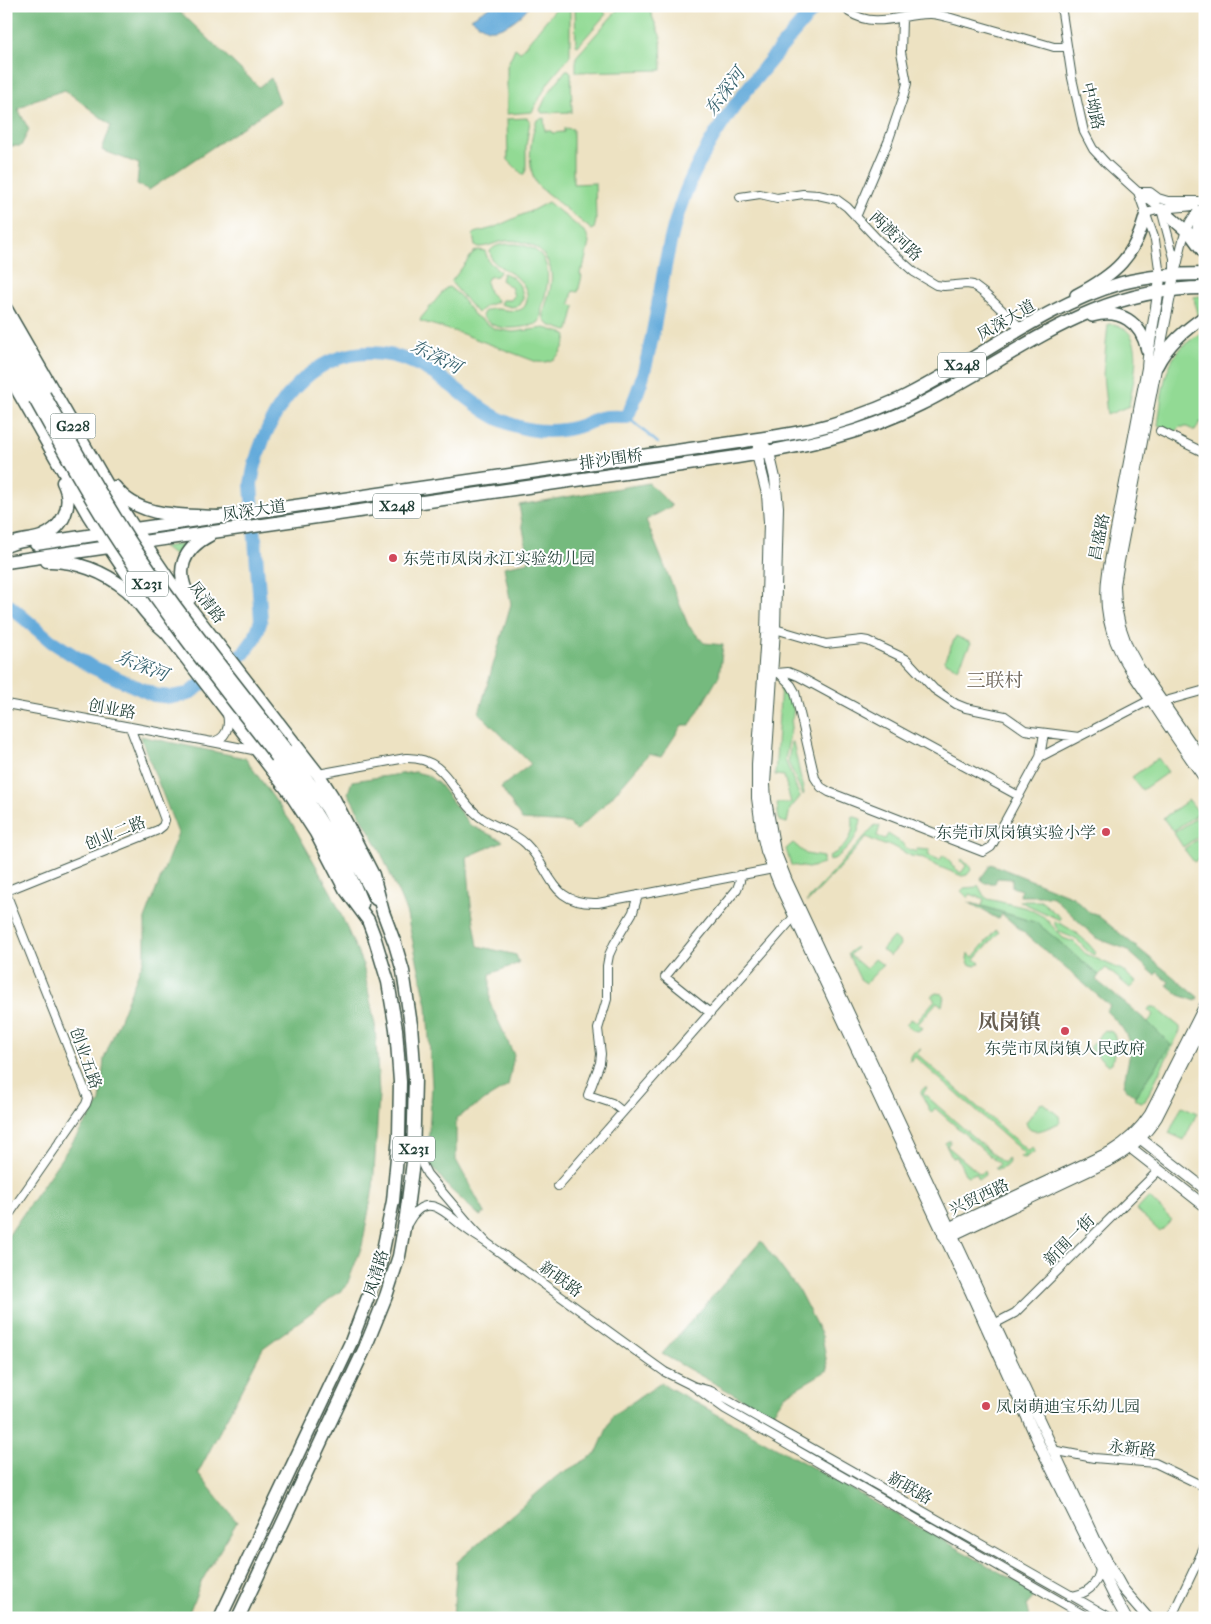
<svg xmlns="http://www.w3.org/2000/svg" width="1211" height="1624" viewBox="0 0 1211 1624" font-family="'IM FELL French Canon','Noto Serif SC',serif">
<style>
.green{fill:#92da94;stroke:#588c64}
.forest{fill:#75ba7e;stroke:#4a7c59}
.water{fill:#64aada;stroke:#427487}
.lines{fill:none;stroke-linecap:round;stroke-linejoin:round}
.stream{stroke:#64aada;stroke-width:2.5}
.river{stroke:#64aada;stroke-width:14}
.minor-casing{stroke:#3e5649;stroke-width:10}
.tertiary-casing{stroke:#3e5649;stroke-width:12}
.secondary-casing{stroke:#3e5649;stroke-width:14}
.primary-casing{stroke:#3e5649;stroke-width:15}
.trunk-casing{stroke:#3e5649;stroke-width:15}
.minor{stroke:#fff;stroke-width:8}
.tertiary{stroke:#fff;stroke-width:10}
.secondary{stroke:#fff;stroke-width:11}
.primary{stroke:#fff;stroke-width:12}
.trunk{stroke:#fff;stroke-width:12}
.primary-bridge-casing{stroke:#3e5649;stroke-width:15;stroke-linecap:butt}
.primary-bridge{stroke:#fff;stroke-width:12}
.poi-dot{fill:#d1495b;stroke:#fff;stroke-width:2}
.labels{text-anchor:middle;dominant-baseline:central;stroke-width:4;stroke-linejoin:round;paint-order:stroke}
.shield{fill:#fff;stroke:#627771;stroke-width:1}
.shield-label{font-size:15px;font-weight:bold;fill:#1f3d34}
.street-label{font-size:16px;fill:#1f3d34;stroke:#fff}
.poi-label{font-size:16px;fill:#1f3d34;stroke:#fff;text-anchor:start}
.water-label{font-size:18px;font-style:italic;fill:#37636e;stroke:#fff}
.quarter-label{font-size:19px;fill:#685f52;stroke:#fff}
.district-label{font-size:21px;font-weight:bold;fill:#685f52;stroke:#fff}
</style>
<rect width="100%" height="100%" fill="#fff"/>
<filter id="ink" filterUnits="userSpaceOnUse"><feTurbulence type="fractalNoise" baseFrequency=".02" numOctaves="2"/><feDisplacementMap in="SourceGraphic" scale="10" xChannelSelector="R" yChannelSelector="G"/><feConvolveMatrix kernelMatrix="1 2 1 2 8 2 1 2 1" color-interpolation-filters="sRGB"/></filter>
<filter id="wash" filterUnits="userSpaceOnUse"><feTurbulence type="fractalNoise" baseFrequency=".0096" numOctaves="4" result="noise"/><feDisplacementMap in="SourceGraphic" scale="20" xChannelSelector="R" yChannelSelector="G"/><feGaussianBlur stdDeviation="1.12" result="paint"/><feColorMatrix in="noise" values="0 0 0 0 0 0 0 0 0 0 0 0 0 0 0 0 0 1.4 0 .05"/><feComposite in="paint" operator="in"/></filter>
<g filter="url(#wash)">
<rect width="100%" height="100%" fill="#ede2c2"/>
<path class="green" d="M558 6H570V56L548 83 532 112 507 114V66L515 48 520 52Z
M578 6H584L587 9 589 6 592 8 594 6H599L606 14 578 46 576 45 575 10Z
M621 6H648L661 38 662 70 576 72V57Z
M566 70H569L571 73 572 112 542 113 540 110 547 95Z
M527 118 530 121 526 146V170L524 174H522L508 160 507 119Z
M544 118 545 131H551L552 133 564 132V128L573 129V184L595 183 596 221 594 229 592 230 538 186C526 170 530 138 537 120Z
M548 202 586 233 589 243 583 269H581L580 275 582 276 578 292 573 291 570 304 575 306 569 330 567 331 549 325 544 319C543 306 550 296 551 284 555 256 532 238 505 241 496 242 488 247 479 247L475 246 473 235 475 233 493 228 533 210Z
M517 244C552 249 551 276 543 303 541 309 542 318 539 322 536 325 532 325 528 326 512 329 494 331 482 316L484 312C496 302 525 322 527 299 528 294 526 289 523 284 515 273 502 270 492 260L490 251C496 243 508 244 517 244Z
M478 250 485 251 489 262 499 270 500 272 497 276 489 277 486 282 489 292 497 300V302L486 306 477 313 451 282 474 252Z
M503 273C514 275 524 288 523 299L518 306 511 307 500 304 502 300H511L514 296 511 287 501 280Z
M449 287 459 295 474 315 495 329 513 332 545 328 566 334 567 336C563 352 556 364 537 362L460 333 420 321 421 318 446 288Z
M1205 296V309L1197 315 1194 297Z
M1108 324C1150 325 1133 380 1129 406L1107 415 1103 375Z
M1205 330V424L1200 422 1195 431 1187 427H1180L1174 434 1158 425C1162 400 1162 369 1180 349 1187 342 1196 336 1205 330Z
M189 543 181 558 169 552 163 547Z
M956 636 971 643 958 668 944 661Z
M781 684C794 697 796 705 791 722L792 723 785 760 800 797 790 809 787 823 779 821 777 803H791L784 776 775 775Z
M791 742H793L804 793 803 795 788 762Z
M1158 758 1168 772 1142 790 1132 777Z
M1189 800 1199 813 1173 831 1163 818Z
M1200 815 1205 822V832L1183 847 1174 833Z
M852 816 861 819C859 838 846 853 830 861L829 856C846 849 856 834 852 816Z
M875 825 880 826 877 836 885 839 888 834 905 845 904 847 916 852 917 849 930 850 928 855 940 860 943 855 952 863 951 865 961 873 966 866 961 861 962 859 970 867 971 870 967 875 962 876 930 863 924 858 911 856 891 845H884L870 839 867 837 810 900 806 902Z
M1205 834V854L1194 862 1184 849Z
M793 843 806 854 823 857V864L808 868 791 865 786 849Z
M978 885 984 896 988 899 1027 908 1044 917 1063 938 1074 942 1086 954 1122 970 1136 982 1130 988 1106 968 1099 975 1037 923 982 906 984 899 970 894 968 898 961 891 964 888 976 887Z
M1019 901H1041L1061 918 1060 920Z
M1054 921C1070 927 1086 939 1096 953L1094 955C1082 949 1083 943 1075 939 1065 933 1057 935 1054 921Z
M996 930 999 932 975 959 980 963 975 966 969 964 967 959 968 953 973 957Z
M893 937 899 941 900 945 890 956 882 950Z
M855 947 856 948 850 955 866 969 875 959 883 965 866 983 860 979 848 954Z
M936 993 942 994 944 997 942 1006 937 1002 918 1024 923 1028 918 1031 913 1030 906 1024 911 1019 916 1022 935 1000 931 996Z
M1150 1007H1155L1180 1027V1031L1145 1101 1141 1102 1134 1098 1171 1045 1148 1022 1154 1015 1148 1010Z
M1105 1030 1112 1032 1115 1036 1116 1044 1112 1063 1108 1065 1090 1049V1046L1096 1040 1101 1045 1100 1047 1104 1051 1109 1045 1105 1041 1103 1043 1097 1038Z
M921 1049 917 1054 1028 1151 1032 1147 1034 1149V1152L1024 1158 1020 1157 1024 1153 915 1057 910 1061V1057L912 1053Z
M925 1087 927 1088 923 1093 1003 1163 1007 1158 1009 1162C1007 1167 1000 1170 995 1169L999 1164 935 1108 931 1113 921 1093V1091Z
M1043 1103 1059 1116 1060 1121 1059 1123C1049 1127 1029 1139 1026 1122L1040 1104Z
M1182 1106 1197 1113 1184 1140 1169 1133Z
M948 1141H951L947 1146 980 1174 984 1170 985 1175 979 1179 976 1173 968 1176 965 1174 957 1157 952 1158 945 1143Z
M1149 1197 1172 1220 1160 1232 1137 1210Z"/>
<path class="forest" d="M6 6H174L259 87 271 78 280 102 149 190 137 184 139 164 102 150 111 125 65 90 34 100 18 109 29 130 21 146H7Z
M649 483 672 506 646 520 688 625 704 643 723 645 719 676 690 725H682L661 757 649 754 608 801 576 831 568 823 522 820 501 787 531 764 479 713 511 604 504 567 529 562 519 505Z
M140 736 245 758 293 825 332 894 363 965 375 1025 379 1094 373 1188 362 1246 346 1287 263 1348 198 1473 237 1522 201 1582 187 1618H6V1239L100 1102 104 1059 145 956V919L178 833Z
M415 772 427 775 439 784 470 825 503 841 467 857 471 905 478 946 516 955 519 963 490 974V1003L514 1055 508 1086 456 1118V1160L485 1213 480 1216 450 1189 427 1160 432 1086 427 1005 406 911 379 848 348 793 352 781Z
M991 864 1073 897 1089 912 1096 914 1198 997 1196 1001 1179 995 1167 985 1169 982 1157 972 1155 975 1126 949 1096 938 1053 897 1049 896H1020L1021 890 1012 887V879L997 878 995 883H983L981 878Z
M968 902 1037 923 1099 975 1096 980 1148 1022 1171 1045 1135 1096 1123 1086C1131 1049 1137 1039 1106 1011L1110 1006 1002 914 998 919Z
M761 1241 799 1291 822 1336 828 1370 785 1395 771 1415 662 1354Z
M661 1383 1037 1593 1027 1605 1030 1618H453L457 1562 557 1476 596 1454 613 1415Z"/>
<path class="water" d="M491 6H529C521 17 503 31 488 29 481 27 477 22 471 18Z"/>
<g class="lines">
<path class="stream" d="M627 417 658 443"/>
<path class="river" d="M6 603 51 641 90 666 154 695 171 697 188 694 244 653 255 638 261 620 251 484C264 401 327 324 417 364 452 380 478 413 513 425 536 433 560 433 583 425 589 423 595 419 601 418 609 416 619 417 627 417 634 402 640 387 644 371 659 317 662 260 680 207 706 130 765 67 816 6"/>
</g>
</g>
<g filter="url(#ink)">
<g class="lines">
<g class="minor-casing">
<path id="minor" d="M1061 6 1072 78 1084 132 1093 149 1106 163 1138 192 1161 209 1174 258V275
M849 12C877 30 902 13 931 14 945 15 959 21 973 24 1000 32 1027 39 1054 47H1067
M1138 192 1155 240 1160 276
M1138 192H1150L1158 198 1168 201H1205
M740 197 760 194 777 198 803 194 818 195 836 199 847 207 879 241 914 272 936 285 944 286 967 284 973 285 985 294 1022 329
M1146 213 1161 209 1194 206
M856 217 888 142 904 95 907 83 901 52 902 19
M1177 266C1182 246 1184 219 1204 207
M1160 431 1205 453
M775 629 826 644 862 640 868 641 906 659 934 689 956 704 966 708 1005 716 1025 730 1031 731 1079 737
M777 673 788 672 798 676 1019 796
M779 673 791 685 795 692 815 778 821 787 829 792 983 852 991 847 1040 757 1150 700 1162 702 1205 690
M6 704 212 742
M227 714C230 728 226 739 212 742L258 751
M1040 757 1044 733
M318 774 406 758C449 757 451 795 480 817 494 827 513 831 526 844 553 871 549 905 598 903L773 869
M6 891 158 830 163 826 165 820 130 727
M6 893 88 1098 86 1104 6 1219
M710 1013 665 977 737 889 740 881 739 875
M623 1112 612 1103 588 1095 600 1063 601 1054 598 1029 607 999V966L609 955 614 944 633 912 638 895
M558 1186 794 917
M408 1223C424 1192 442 1209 461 1225 470 1232 478 1237 487 1243L472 1227 427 1174 423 1166 418 1148
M487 1243 651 1362 665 1372 693 1386
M994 1324 1015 1313 1159 1170
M1052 1450 1094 1458 1155 1463 1205 1487
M1070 1596C1086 1595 1098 1585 1100 1569
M1089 1618 725 1409 693 1386 711 1391 1111 1618
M1171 1618 1205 1546"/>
</g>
<g class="tertiary-casing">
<path id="tertiary" d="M1174 275 1119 561 1115 585 1116 607 1120 626 1127 646 1139 668 1205 764
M1160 276C1158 307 1149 336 1147 368L1108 572C1099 629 1124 662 1155 706 1171 730 1188 755 1205 779
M1205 1005 1150 1114C1139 1131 1127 1142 1110 1152L958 1223 949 1228 943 1235H953L1113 1159C1132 1148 1145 1136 1157 1117L1205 1022
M1205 1189 1141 1139 1133 1136 1131 1148 1205 1206
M1126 1618 1114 1596 1040 1446 970 1291 779 884 766 851 762 834 757 798V764L766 634 769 522 767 494 757 454 759 439 769 452 775 478 778 507 775 629 765 784 766 800 775 851 787 881 1096 1541 1122 1588 1148 1618"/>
</g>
<g class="secondary-casing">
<path id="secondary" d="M1161 209 1191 235 1205 254
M1201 246C1197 232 1196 222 1205 210
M1076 295C1116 274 1135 257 1146 213
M1092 316C1120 308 1141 322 1147 350
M1157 366C1168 344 1185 330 1205 316"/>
</g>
<g class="primary-casing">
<path id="primary" d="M6 329 44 395
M6 349 35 399
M135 529 739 442C763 438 787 435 810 430 841 423 871 412 900 399 975 363 1041 306 1122 283 1149 276 1177 274 1205 274
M109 547 167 633 290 793 316 833 345 889 368 920 374 936 388 982 396 1029 400 1082 399 1135 393 1201 380 1265 351 1342 220 1618
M190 598C174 571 183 549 210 535
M286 750 327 808 376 899
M277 757C311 803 341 850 362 904
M238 1618 365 1348 386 1296 399 1256 406 1216 413 1162 415 1079 411 1025 403 971 395 944 383 912 373 875 334 799 318 774 175 589 143 542 737 457C804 446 860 435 921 404 1019 355 1089 288 1205 288"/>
</g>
<g class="trunk-casing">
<path id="trunk" d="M6 309 113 495 143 542 6 562
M6 370 89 516 109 547
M115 487C138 519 185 515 221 517
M36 544 107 533
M6 546C17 540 29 541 41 537 64 528 74 504 63 482
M47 561C75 560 105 572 127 590 136 598 142 609 150 617 155 623 162 628 167 633"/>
</g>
<use href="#minor" class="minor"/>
<use href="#tertiary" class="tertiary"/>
<use href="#secondary" class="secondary"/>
<use href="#primary" class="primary"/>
<use href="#trunk" class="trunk"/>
<g class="primary-bridge-casing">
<path id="primary-bridge" d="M44 395C74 448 103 501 137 552 183 621 236 685 286 750
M35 399C65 453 95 508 130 559 175 628 227 692 277 757"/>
</g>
<use href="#primary-bridge" class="primary-bridge"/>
</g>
</g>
<g class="poi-dot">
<circle cx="393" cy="558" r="5"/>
<circle cx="1106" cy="832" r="5"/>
<circle cx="1065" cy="1031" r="5"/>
<circle cx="986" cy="1406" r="5"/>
</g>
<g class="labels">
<g class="shield">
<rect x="938" y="352.5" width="48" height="25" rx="4"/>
<rect x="50.5" y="413.5" width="45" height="25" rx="4"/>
<rect x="373" y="493.5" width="48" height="25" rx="4"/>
<rect x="126" y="571.5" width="42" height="25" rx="4"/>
<rect x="393" y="1136.5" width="42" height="25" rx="4"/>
</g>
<g class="shield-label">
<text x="962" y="365">X248</text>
<text x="73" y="426">G228</text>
<text x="397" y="506">X248</text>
<text x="147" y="584">X231</text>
<text x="414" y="1149">X231</text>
</g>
<g class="street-label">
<text transform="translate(1093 106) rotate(76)">中坳路</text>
<text transform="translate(896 236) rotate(43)">两渡河路</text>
<text transform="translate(1006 320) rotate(-30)">凤深大道</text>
<text transform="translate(611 459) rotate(-8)">排沙围桥</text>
<text transform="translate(254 510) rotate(-8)">凤深大道</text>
<text transform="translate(1099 537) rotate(-79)">昌盛路</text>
<text transform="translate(207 602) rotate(52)">凤清路</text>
<text transform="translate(112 709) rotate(10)">创业路</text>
<text transform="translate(115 833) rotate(-22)">创业二路</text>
<text transform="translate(86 1058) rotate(70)">创业五路</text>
<text transform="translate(979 1197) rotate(-25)">兴贸西路</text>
<text transform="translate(1069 1240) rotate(-45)">新围一街</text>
<text transform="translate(376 1273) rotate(-73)">凤清路</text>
<text transform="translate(561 1279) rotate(36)">新联路</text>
<text transform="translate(1132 1448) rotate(6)">永新路</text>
<text transform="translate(910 1488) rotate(30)">新联路</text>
</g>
<g class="poi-label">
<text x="403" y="558">东莞市凤岗永江实验幼儿园</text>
<text x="1096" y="832" text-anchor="end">东莞市凤岗镇实验小学</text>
<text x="1065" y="1048" text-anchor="middle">东莞市凤岗镇人民政府</text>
<text x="996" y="1406">凤岗萌迪宝乐幼儿园</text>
</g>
<g class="water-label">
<text transform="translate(725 92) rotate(-53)">东深河</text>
<text transform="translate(436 357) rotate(27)">东深河</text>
<text transform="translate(142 666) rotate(22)">东深河</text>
</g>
<g class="quarter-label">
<text x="995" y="681">三联村</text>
</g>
<g class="district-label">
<text x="1009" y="1022">凤岗镇</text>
</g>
</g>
<rect width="1211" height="1624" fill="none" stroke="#fff" stroke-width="25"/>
</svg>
